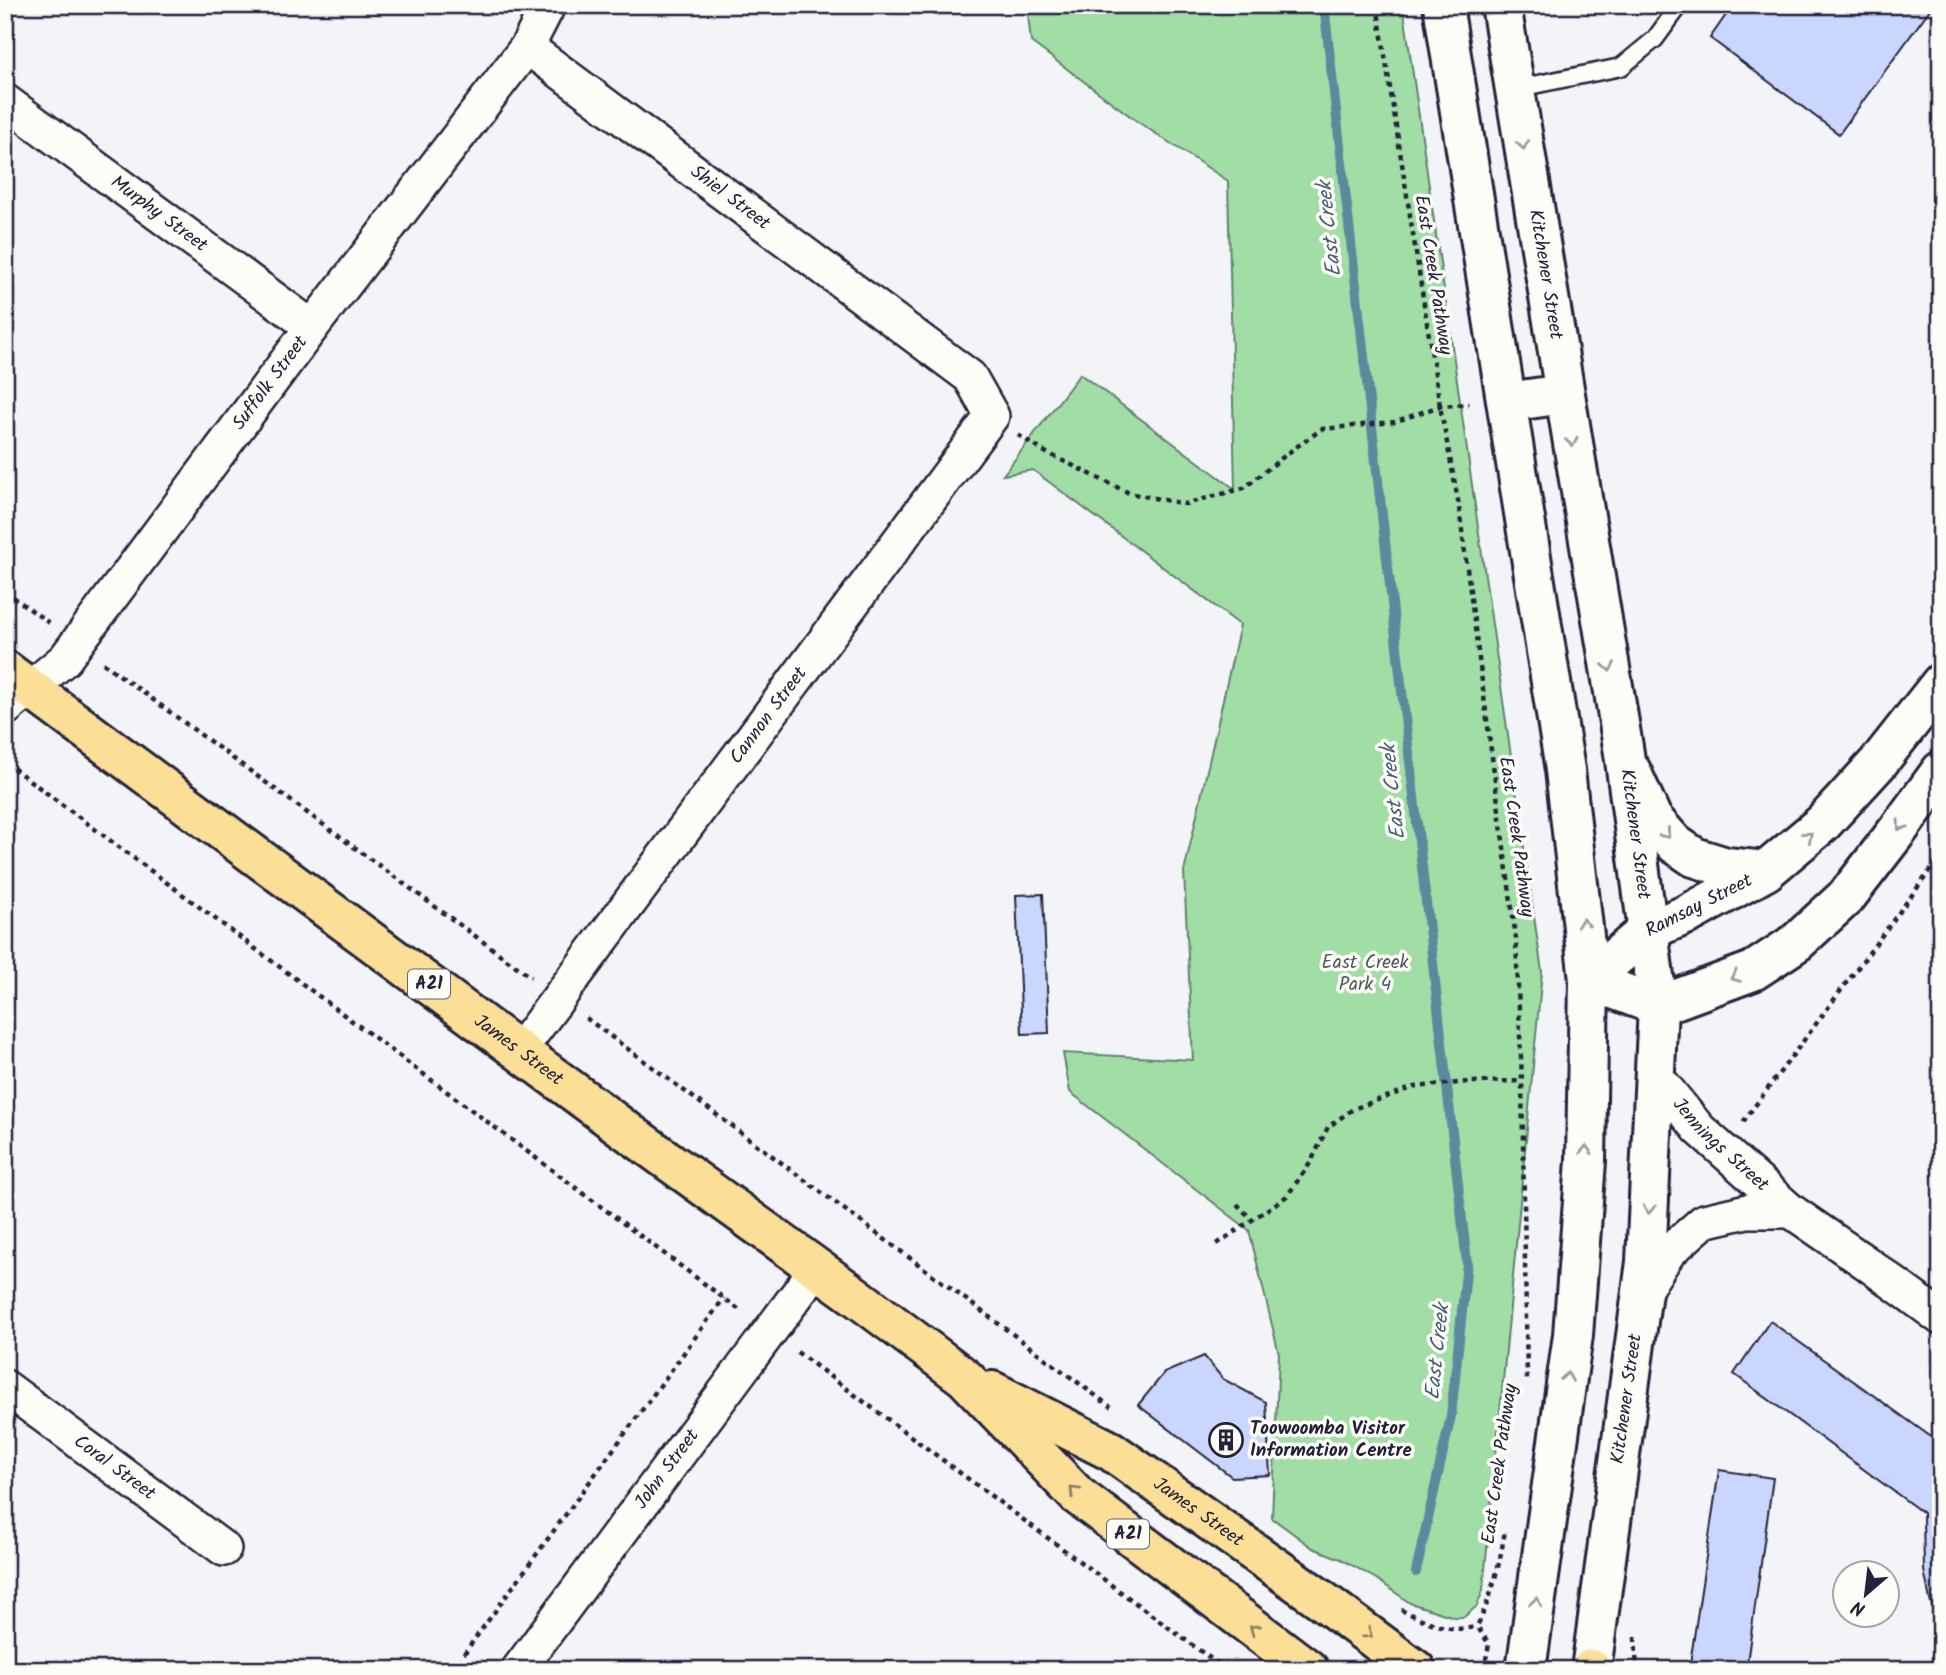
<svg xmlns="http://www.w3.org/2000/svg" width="1946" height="1675" viewBox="0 0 1946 1675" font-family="Kalam,sans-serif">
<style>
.green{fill:#a1dea6;stroke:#628070;stroke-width:2}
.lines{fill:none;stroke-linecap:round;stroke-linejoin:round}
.stream{stroke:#5b8a9d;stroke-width:10}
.building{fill:#cad6fd;stroke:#22223b;stroke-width:2}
.service-casing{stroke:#22223b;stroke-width:21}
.minor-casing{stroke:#22223b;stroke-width:38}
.tertiary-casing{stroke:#22223b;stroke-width:44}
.secondary-casing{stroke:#22223b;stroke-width:44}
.trunk-casing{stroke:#22223b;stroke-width:44}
.path{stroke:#22223b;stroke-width:4.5;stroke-dasharray:5 5;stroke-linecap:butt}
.service{stroke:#fdfcf7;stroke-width:16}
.minor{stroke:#fdfcf7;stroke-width:33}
.tertiary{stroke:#fdfcf7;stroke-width:38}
.secondary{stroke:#fdfcf7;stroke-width:38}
.trunk{stroke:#fbdf96;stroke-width:38}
.oneway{stroke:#9a9aa2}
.oneway2{stroke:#8e8068}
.labels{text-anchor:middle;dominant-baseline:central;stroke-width:7;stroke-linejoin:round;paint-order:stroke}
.shield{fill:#fdfcf7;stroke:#646373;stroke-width:2}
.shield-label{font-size:18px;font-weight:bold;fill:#22223b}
.street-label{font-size:19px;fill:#22223b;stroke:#fdfcf7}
.park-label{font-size:19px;fill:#485a5b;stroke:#fdfcf7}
.poi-label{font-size:19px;font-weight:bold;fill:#22223b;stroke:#fdfcf7;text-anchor:start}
.water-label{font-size:21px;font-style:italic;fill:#435f74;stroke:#fdfcf7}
</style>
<rect width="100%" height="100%" fill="#f3f4f8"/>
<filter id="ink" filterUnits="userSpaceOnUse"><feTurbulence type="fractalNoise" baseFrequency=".0143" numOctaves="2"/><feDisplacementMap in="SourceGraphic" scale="14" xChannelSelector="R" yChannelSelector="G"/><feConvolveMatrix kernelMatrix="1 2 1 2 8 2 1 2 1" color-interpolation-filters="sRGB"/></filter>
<g filter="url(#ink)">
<path class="green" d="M1027 5H1403L1542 972 1483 1590 1477 1606 1464 1617H1454L1410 1603 1378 1580 1341 1559 1313 1548 1272 1518 1279 1354 1249 1230 1070 1092 1063 1053 1193 1060 1184 872 1240 625 1033 470 1003 475 1080 374 1235 489 1228 181 1138 122 1031 42Z"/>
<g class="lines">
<path class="stream" d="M1324 5 1467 1263 1451 1416 1416 1572"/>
</g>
<path class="building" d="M1733 5H1933L1839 134 1710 38Z
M1043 894 1049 1033 1022 1034 1016 895Z
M1770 1321 1941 1444V1628L1930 1600 1924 1570 1923 1513 1734 1374Z
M1204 1356 1223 1379 1266 1402 1270 1475 1232 1477 1138 1405 1164 1373Z
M1719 1470 1773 1478 1746 1670H1730L1690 1664Z
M1941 1648V1670H1925Z"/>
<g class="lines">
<g class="service-casing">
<path id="service" d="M1514 89 1621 67 1655 39 1680 5"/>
</g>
<g class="minor-casing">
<g id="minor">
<path id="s1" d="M5 101 312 327"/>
<path id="s2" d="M5 709 65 659 312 327 527 47"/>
<path id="s3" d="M519 1051 992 416 970 377 527 47 546 10 545 5"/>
<path id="s4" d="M1655 1075 1699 1129 1791 1211 1865 1262 1941 1318"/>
<path d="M1641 1295 1669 1252 1704 1221 1747 1211H1791"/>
<path id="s5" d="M5 1387 224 1549"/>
<path id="s6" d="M518 1670 817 1268"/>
</g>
</g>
<g class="tertiary-casing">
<path id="tertiary" d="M1507 402 1564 394
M1941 683 1878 763 1823 823 1766 871 1688 914 1647 931 1589 980 1658 1006 1753 971 1797 942 1847 896 1898 830 1941 771
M1631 771 1652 818 1675 844 1694 857 1726 867 1766 871"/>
</g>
<g class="secondary-casing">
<g id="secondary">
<path d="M1443 5 1565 770 1589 980 1586 1161 1573 1335 1526 1670"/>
<path id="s7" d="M1501 5 1624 753 1658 1006 1646 1262 1591 1670"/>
</g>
</g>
<g class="trunk-casing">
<g id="trunk">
<path id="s8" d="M5 670 620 1126 854 1295 965 1378 1077 1495 1309 1670"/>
<path id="s9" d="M992 1391 1111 1451 1319 1598 1416 1670"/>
<path d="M1591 1669V1670"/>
</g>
</g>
<path class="path" d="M1377 5 1440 406 1458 500 1516 939 1522 1081 1527 1380
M1018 435 1045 452 1129 493 1185 504 1244 488 1292 450 1322 429 1394 422 1440 406 1469 404
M5 591 49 623
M103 663 531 977
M5 762 741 1311
M586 1018 1111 1407
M1743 1122 1941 856
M1237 1204 1252 1220
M1217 1244 1287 1196 1311 1162 1328 1127 1353 1109 1414 1087 1468 1082 1522 1081
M797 1352 1226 1670
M1401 1610C1424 1620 1452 1635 1477 1626
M1635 1637 1637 1670
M452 1670 724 1298
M1484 1670 1489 1644 1477 1626C1492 1597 1500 1563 1505 1530"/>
<use href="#service" class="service"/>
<use href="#minor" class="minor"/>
<use href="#tertiary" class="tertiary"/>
<use href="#secondary" class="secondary"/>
<use href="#trunk" class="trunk"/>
</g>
<defs><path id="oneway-chevron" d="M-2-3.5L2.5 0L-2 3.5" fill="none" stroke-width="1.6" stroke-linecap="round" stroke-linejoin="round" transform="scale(1.75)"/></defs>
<g class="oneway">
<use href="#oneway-chevron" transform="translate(1523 145) rotate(81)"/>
<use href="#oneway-chevron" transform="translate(1572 442) rotate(81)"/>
<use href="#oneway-chevron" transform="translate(1609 667) rotate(81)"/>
<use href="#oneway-chevron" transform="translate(1901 826) rotate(126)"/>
<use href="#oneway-chevron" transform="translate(1666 834) rotate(49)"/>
<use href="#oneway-chevron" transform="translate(1808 836) rotate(-40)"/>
<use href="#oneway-chevron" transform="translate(1583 923) rotate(-96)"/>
<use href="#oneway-chevron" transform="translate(1735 977) rotate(159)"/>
<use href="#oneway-chevron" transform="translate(1586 1150) rotate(-89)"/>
<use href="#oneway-chevron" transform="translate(1649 1209) rotate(93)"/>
<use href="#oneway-chevron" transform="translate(1567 1377) rotate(-82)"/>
<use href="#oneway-chevron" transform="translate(1536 1602) rotate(-82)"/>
</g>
<g class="oneway2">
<use href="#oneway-chevron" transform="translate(1074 1491) rotate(-136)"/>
<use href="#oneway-chevron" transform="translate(1254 1629) rotate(-143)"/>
<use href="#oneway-chevron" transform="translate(1368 1634) rotate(37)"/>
</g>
</g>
<defs>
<g id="building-ring" transform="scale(1.75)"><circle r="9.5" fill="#fdfcf7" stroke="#22223b" stroke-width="1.5"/><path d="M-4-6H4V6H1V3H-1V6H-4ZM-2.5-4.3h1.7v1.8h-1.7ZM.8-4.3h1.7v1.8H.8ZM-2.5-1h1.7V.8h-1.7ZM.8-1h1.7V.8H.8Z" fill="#22223b"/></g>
</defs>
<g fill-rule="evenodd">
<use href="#building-ring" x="1226" y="1440"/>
</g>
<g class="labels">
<g class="shield">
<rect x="408" y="969.5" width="42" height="29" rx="5"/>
<rect x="1107" y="1519.5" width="42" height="29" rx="5"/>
</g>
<g class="shield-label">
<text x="429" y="984">A21</text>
<text x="1128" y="1534">A21</text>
</g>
<g class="street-label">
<text transform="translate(730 198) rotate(37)">Shiel Street</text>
<text stroke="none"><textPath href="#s1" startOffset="191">Murphy Street</textPath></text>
<text transform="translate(1433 275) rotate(81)">East Creek Pathway</text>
<text stroke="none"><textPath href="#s7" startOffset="273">Kitchener Street</textPath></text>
<text stroke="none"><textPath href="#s2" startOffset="422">Suffolk Street</textPath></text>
<text stroke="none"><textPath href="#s3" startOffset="418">Cannon Street</textPath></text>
<text stroke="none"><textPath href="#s7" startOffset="840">Kitchener Street</textPath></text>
<text transform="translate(1516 837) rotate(82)">East Creek Pathway</text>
<text transform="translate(1699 906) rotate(-27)">Ramsay Street</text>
<text stroke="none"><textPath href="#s8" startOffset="639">James Street</textPath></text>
<text stroke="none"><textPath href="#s4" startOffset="96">Jennings Street</textPath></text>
<text transform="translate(1627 1399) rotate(-82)">Kitchener Street</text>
<text transform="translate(1500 1464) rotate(-82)">East Creek Pathway</text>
<text stroke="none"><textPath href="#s5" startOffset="136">Coral Street</textPath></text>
<text stroke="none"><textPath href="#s6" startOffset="250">John Street</textPath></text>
<text stroke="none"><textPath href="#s9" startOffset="240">James Street</textPath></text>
</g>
<g class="park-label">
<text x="1365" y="963">East Creek<tspan x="1365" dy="22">Park 4</tspan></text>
</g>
<g class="poi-label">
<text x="1250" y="1429">Toowoomba Visitor<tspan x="1250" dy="22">Information Centre</tspan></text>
</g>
<g class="water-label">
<text transform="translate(1330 229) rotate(-96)">East Creek</text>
<text transform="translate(1394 792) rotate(-96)">East Creek</text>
<text transform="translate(1438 1352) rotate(-84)">East Creek</text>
</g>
</g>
<rect width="1946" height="1675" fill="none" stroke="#fdfcf7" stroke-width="28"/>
<rect x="14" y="14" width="1918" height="1647" fill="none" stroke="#22223b" stroke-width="2.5" filter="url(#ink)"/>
<g transform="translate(1866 1594) rotate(208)"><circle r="33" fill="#fdfcf7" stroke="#a5a5ac" stroke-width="2"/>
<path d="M0-5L12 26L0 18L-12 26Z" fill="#22223b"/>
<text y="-10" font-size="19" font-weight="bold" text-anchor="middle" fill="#22223b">N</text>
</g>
</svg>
